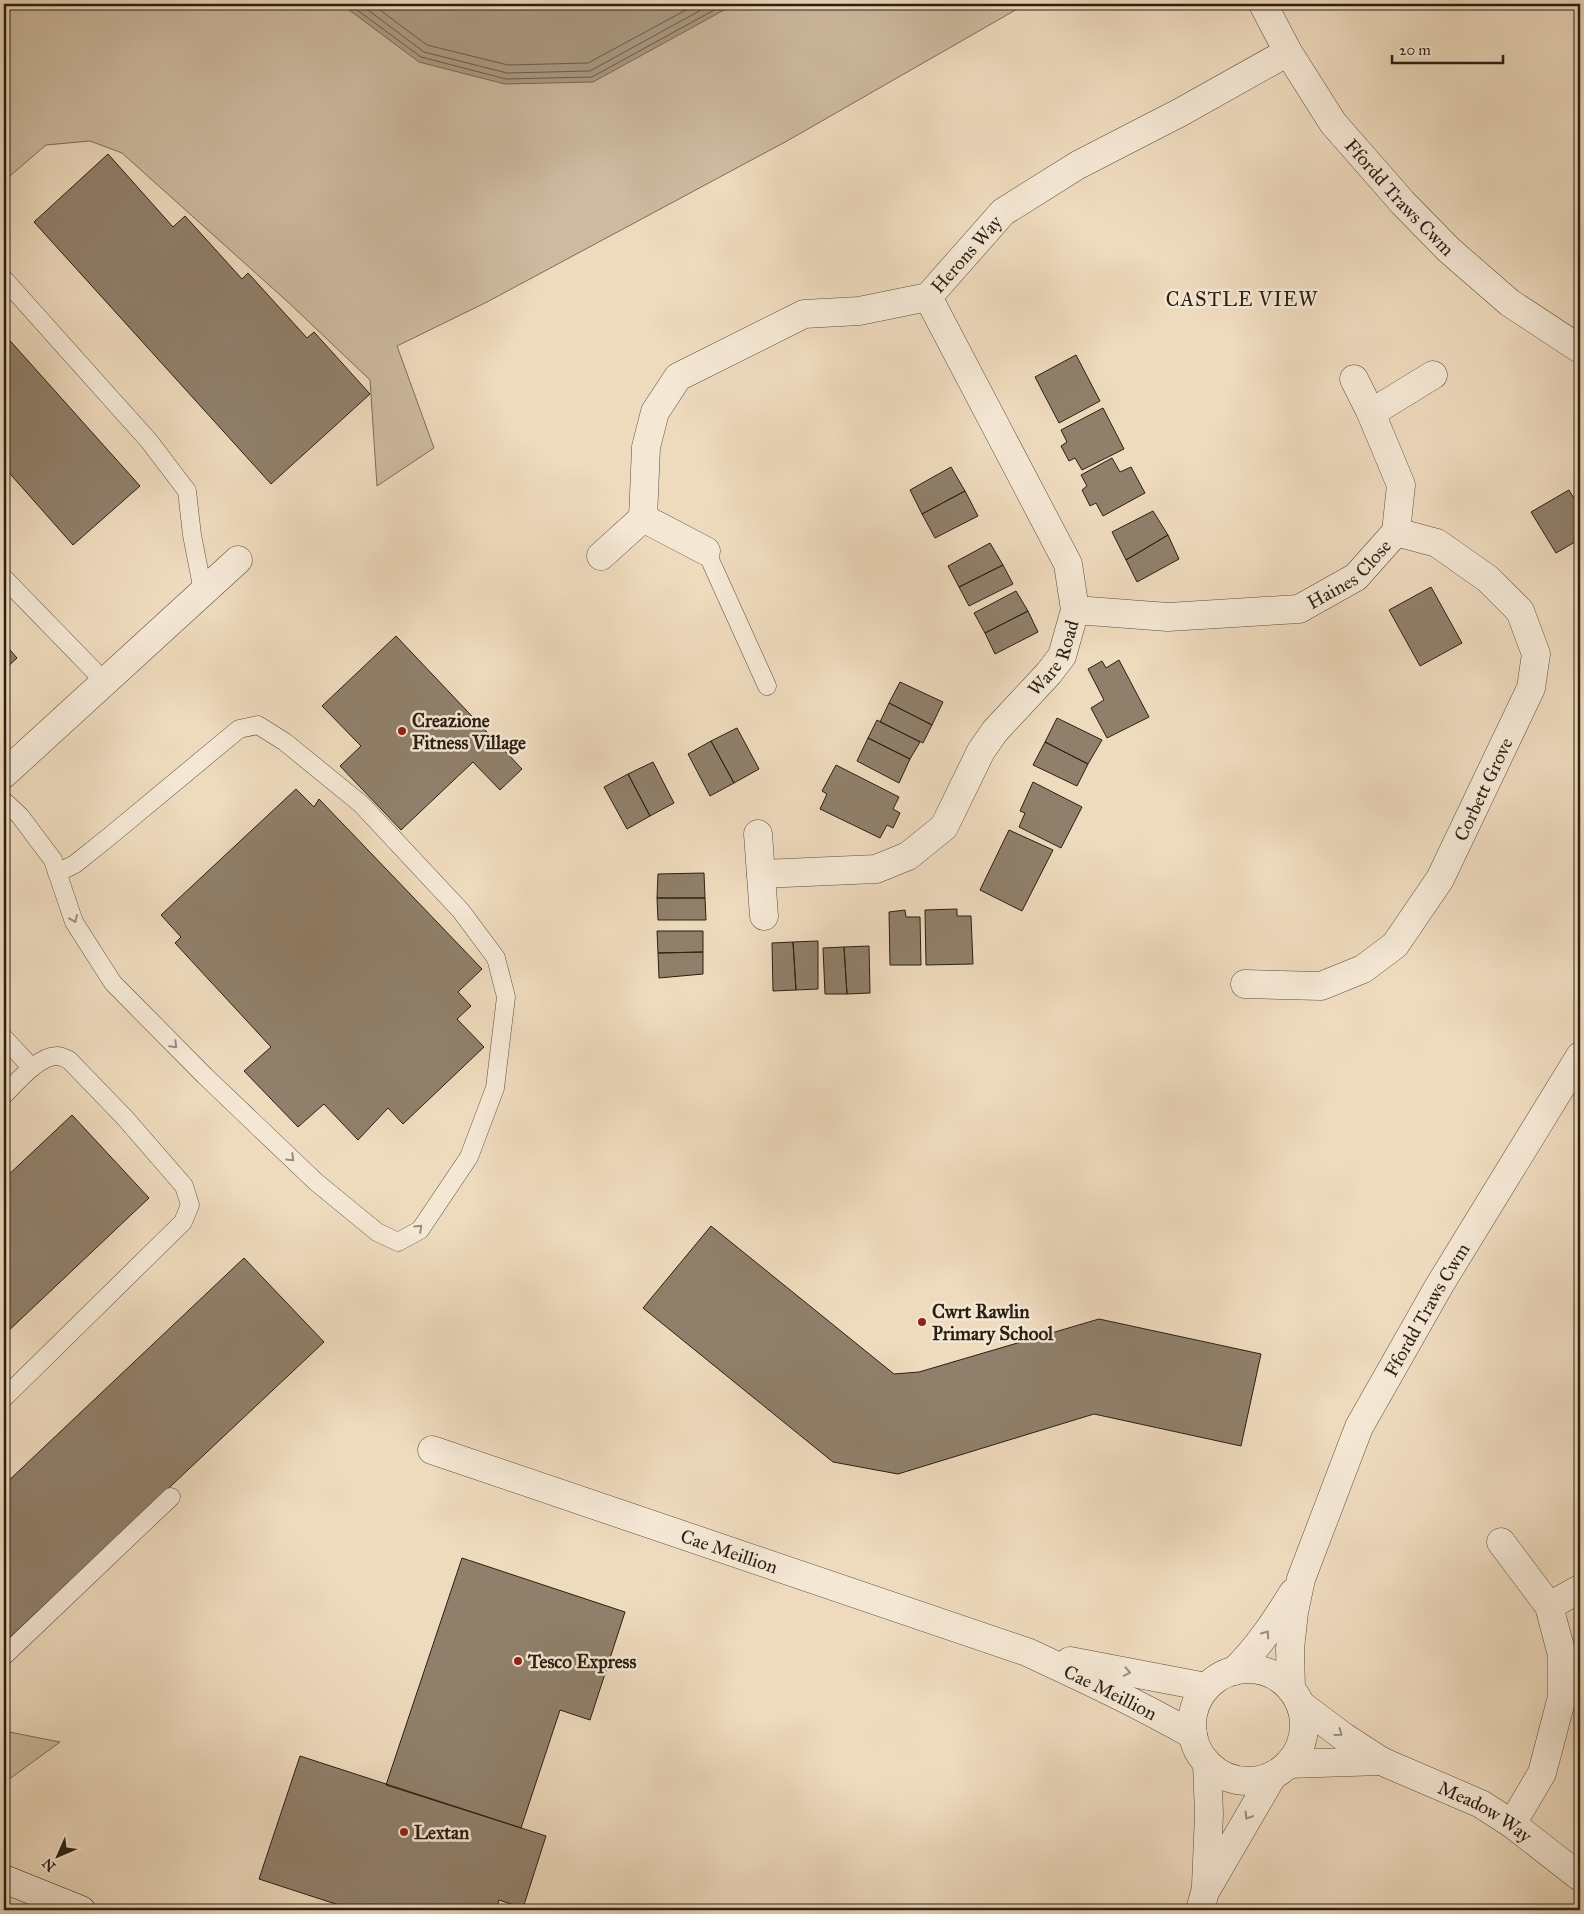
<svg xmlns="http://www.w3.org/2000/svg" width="1584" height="1914" viewBox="0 0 1584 1914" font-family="'IM FELL Great Primer',serif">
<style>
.green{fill:#cdbaa0;stroke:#7c6c59}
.water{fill:#ab9a83;stroke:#776956}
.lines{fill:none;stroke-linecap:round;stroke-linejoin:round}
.shore{stroke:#6a5c4a;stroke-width:1}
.building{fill:#90806b;stroke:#2a1f12}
.service-casing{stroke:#5b4e3d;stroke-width:19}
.minor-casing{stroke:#5b4e3d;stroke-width:29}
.secondary-casing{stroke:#2a1f12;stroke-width:29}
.service{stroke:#f4e7d4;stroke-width:18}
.minor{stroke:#f4e7d4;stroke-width:28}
.secondary{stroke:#f4e7d4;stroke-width:28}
.oneway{stroke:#998d7d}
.poi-dot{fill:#8f2418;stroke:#f4e7d4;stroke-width:2}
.labels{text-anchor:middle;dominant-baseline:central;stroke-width:5;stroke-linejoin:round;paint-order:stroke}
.street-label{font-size:19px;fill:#2a1f12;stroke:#f4e7d4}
.poi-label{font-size:19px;font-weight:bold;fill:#2a1f12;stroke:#f4e7d4;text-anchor:start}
.neighbourhood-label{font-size:20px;letter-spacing:1px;fill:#2a1f12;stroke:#f4e7d4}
</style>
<rect width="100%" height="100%" fill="#eedabd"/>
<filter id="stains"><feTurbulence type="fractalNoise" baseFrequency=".004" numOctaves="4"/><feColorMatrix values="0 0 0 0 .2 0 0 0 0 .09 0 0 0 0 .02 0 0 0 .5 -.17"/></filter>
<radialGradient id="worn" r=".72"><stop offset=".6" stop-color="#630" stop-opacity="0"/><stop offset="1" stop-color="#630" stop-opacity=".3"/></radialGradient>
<path class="green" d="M4 4H1026L787 141 487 302 397 346 434 448 377 486 370 380 289 303 122 153 90 141 46 145 4 181Z
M4 1731 60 1742 4 1783Z"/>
<path class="water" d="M341 4H735L593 82 505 84 419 62Z"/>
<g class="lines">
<path class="shore" d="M349 4 421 57 506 79 592 77 725 4
M360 4 424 52 507 73 590 71 712 4
M372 4 427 45 508 65 588 63 697 4"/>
</g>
<path class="building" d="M108 154 173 227 185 216 242 279 248 273 307 338 314 332 370 394 271 484 34 222Z
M4 334 140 486 73 545 4 467Z
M1076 355 1100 401 1059 423 1035 377Z
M1103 408 1124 449 1082 470 1075 458 1069 461 1061 446 1067 442 1061 430Z
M1112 458 1120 472 1131 467 1145 493 1103 516 1096 503 1090 506 1082 490 1087 486 1081 475Z
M951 467 965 491 922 514 910 490Z
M1569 490 1580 509V539L1556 553 1531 512Z
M965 491 978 516 935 538 922 514Z
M1153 511 1168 535 1126 560 1112 532Z
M1168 535 1179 559 1137 582 1126 560Z
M990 543 1003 565 959 587 948 566Z
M1003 565 1013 584 969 606 959 587Z
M1431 587 1462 643 1420 666 1389 610Z
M1016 591 1028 611 985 633 974 613Z
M1028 611 1038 632 995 654 985 633Z
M396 636 522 769 500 790 473 762 401 830 340 766 361 746 322 706Z
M4 643 17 658 4 670Z
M1119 660 1149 717 1107 738 1091 708 1104 700 1088 669 1102 661 1106 668Z
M900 682 943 702 932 725 889 703Z
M889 703 932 725 923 743 880 722Z
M1057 718 1102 740 1088 764 1045 742Z
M877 720 920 742 910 759 868 738Z
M737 728 759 769 734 783 711 741Z
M868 738 910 759 899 783 857 761Z
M711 741 734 783 710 796 688 754Z
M1045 742 1088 764 1077 786 1033 765Z
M653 762 674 803 650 816 628 774Z
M836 765 899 797 893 809 900 813 893 828 887 825 880 838 820 809 827 794 822 791Z
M628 774 650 816 627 829 604 787Z
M1033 782 1082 807 1061 848 1019 827 1025 813 1020 811Z
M296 789 314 807 319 799 482 969 458 992 471 1006 457 1019 484 1047 403 1124 388 1108 358 1140 324 1104 298 1127 244 1071 271 1047 175 943 181 937 161 915Z
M1009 830 1053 850 1022 911 980 890Z
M704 873 705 898H657L658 874Z
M657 898H705L706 920H658Z
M957 909V916H971L973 964 926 965 925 910Z
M905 910 906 917H920L921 965H890L889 912Z
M657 931H703V952L658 953Z
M818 941V989L796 990 793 942Z
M793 942 796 990 773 991 772 943Z
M869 946 870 993 847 994 844 947Z
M844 947 847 994H825L823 948Z
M703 952V974L659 978 658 953Z
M72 1115 149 1198 4 1335V1179Z
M711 1226 894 1374 919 1372 1099 1319 1261 1354 1241 1446 1094 1414 898 1474 833 1462 643 1308Z
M244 1258 324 1342 4 1643V1485Z
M462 1558 625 1612 590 1720 560 1710 521 1828 386 1785Z
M300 1756 546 1836 523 1908 499 1900 496 1910H354L259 1879Z"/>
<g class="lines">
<g class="service-casing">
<path id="service" d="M4 279 149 441 187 491 192 535 203 591
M706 551 767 686
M4 578 104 681
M4 801 20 816 53 860 74 922 113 983 205 1076 316 1182 377 1232 398 1242 420 1230 469 1157 495 1088 506 997 496 958 461 911 361 804 285 742 258 725 239 729 110 836 75 864 57 873
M4 1038 32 1068
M4 1095C16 1083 39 1055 58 1056 61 1056 66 1059 69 1060L125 1118 184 1186 190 1205 183 1222 4 1398
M4 1656 171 1497"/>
</g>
<g class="minor-casing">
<g id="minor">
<path id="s1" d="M1263 4 1288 52 1333 123 1403 203 1449 250 1510 303 1580 349"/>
<path d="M1371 413 1433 375"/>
<path id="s2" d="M706 551 643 518 646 447 655 412 678 377 804 314 859 311 928 297 1003 212 1078 165 1181 112 1288 52"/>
<path d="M601 556 643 518"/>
<path id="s3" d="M1075 610 1168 617 1299 609 1356 577 1396 532 1401 485 1371 413 1354 379"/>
<path d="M4 774 238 560"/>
<path d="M758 834 764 916"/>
<path id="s4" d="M761 874 876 869 908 856 944 827 981 751 995 731 1049 673 1062 656 1075 610 1068 564 928 297"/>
<path id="s5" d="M1245 984 1321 986 1363 969 1395 945 1440 879 1531 688 1536 654 1520 611 1488 579 1437 543 1396 532"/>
<path id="s6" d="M432 1450 1027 1652C1083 1678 1139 1704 1193 1735"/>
<path d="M1501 1542 1549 1606 1562 1655V1697L1542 1773 1512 1824"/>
<path d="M1549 1606 1580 1589"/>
<path d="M1070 1661 1206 1687"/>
<circle cx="1248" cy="1725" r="56"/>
<path d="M1234 1671C1258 1648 1276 1620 1293 1593"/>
<path id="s7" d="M1291 1689 1290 1649 1294 1612 1301 1579 1359 1427 1439 1286 1580 1056"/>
<path id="s8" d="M1381 1761 1481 1804 1512 1824 1580 1877"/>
<path d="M1288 1764 1381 1761 1344 1737 1300 1704"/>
<path d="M1206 1885 1209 1814 1207 1763"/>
<path d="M1200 1910 1205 1892 1273 1775"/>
</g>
</g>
<g class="secondary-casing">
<path id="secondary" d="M4 1879 81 1910"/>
</g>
<use href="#service" class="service"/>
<use href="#minor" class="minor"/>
<use href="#secondary" class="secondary"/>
</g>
<defs><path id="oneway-chevron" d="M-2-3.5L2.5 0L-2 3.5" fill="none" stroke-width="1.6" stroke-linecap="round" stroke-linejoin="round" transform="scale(1.25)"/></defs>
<g class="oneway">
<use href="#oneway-chevron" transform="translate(74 919) rotate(67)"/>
<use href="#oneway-chevron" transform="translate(174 1045) rotate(45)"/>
<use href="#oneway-chevron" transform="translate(291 1158) rotate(44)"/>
<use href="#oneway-chevron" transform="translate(419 1228) rotate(-43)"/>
<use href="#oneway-chevron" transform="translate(1266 1634) rotate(-55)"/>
<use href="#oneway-chevron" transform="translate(1127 1672) rotate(11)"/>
<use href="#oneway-chevron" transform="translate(1339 1733) rotate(36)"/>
<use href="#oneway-chevron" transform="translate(1248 1816) rotate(121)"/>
</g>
<g class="poi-dot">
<circle cx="402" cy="731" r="5"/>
<circle cx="922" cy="1322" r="5"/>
<circle cx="518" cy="1661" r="5"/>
<circle cx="404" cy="1832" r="5"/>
</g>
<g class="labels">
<g class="street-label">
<text stroke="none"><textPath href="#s1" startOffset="238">Ffordd Traws Cwm</textPath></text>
<text stroke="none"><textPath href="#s2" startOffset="544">Herons Way</textPath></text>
<text stroke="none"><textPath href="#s3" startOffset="286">Haines Close</textPath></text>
<text stroke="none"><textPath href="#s4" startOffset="400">Ware Road</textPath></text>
<text stroke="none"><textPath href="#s5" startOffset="341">Corbett Grove</textPath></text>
<text stroke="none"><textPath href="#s7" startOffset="409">Ffordd Traws Cwm</textPath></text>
<text stroke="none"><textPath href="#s6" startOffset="314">Cae Meillion</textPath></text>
<text stroke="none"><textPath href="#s6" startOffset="721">Cae Meillion</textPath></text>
<text stroke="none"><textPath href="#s8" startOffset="116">Meadow Way</textPath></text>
</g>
<g class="poi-label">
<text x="412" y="720">Creazione<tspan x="412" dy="22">Fitness Village</tspan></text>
<text x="932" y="1311">Cwrt Rawlin<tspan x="932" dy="22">Primary School</tspan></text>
<text x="528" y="1661">Tesco Express</text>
<text x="414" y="1832">Lextan</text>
</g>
<g class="neighbourhood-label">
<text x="1242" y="299">CASTLE VIEW</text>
</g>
</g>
<rect width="1584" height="1914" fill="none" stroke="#eedabd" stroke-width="20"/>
<rect x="5" y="5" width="1574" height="1904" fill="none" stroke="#2a1f12" stroke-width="2.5"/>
<rect x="10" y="10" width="1564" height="1894" fill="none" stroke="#2a1f12"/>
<g transform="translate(58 1856) rotate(225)" stroke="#f4e7d4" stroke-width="4" paint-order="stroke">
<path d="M0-4L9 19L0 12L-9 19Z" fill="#2a1f12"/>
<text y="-8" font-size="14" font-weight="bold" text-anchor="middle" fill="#2a1f12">N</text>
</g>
<path d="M1392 55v8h111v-8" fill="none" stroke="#2a1f12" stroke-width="2.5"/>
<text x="1399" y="55" font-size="15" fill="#2a1f12" stroke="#f4e7d4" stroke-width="4" paint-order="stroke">20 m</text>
<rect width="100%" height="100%" filter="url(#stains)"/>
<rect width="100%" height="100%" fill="url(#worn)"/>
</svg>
